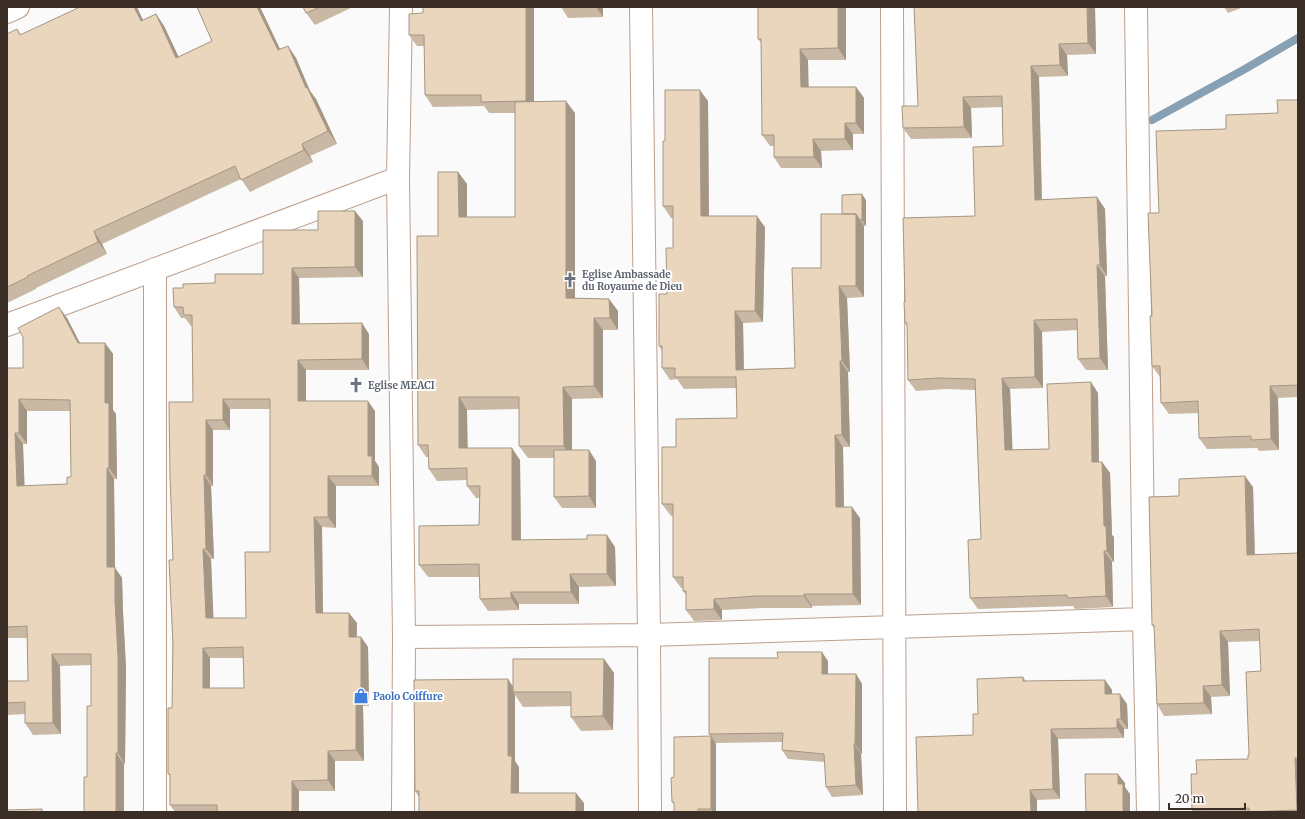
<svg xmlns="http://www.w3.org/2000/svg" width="1305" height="819" viewBox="0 0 1305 819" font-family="Merriweather,serif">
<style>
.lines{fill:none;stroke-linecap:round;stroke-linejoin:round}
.stream{stroke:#87a0b3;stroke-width:8}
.minor-casing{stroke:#bc9f8d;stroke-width:24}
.minor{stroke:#fff;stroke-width:22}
.wall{fill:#c9b8a3;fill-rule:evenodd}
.shaded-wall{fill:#a49684}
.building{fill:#ead6bd;stroke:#a49684;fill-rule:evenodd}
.labels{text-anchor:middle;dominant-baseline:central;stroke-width:4;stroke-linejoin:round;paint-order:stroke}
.worship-label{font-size:10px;font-weight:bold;fill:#5b616d;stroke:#fff;text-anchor:start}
.shop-label{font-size:10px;font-weight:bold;fill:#366cbe;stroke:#fff;text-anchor:start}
</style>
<rect width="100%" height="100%" fill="#fafafa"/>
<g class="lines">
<path class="stream" d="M1152 120 1245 69 1298 38"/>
<g class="minor-casing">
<path id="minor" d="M401 7 398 178 404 637 403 812
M641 7 649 635 650 812
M892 7 895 812
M1136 7 1144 619 1148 812
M7 12 18 7
M7 325 398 178
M404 637 649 635 1144 619
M155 812V269"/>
</g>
<use href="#minor" class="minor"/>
</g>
<path class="wall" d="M197 7H260L280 49 288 46 296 58 310 91 316 99 337 144 310 156 313 162 250 192 241 179 102 244 107 254 36 288V289L7 303V34L17 29 21 35 143 20 156 14 164 26 178 57 212 41Z
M303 7H353L315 25 306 13Z
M561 7H603V17L568 18Z
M758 7H846V60H808V87H856L864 98V134H853V150L821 151 822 168H781L774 157V146H770L762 135V44L758 39Z
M1095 7 1096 54 1067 55 1068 76 1039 77 1042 200 1097 197 1105 209 1107 276H1105L1108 370H1086L1078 359 1077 330 1042 332 1043 388 1010 389 1012 450 1049 449 1098 393 1099 462H1102L1110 473 1112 535 1114 537V562H1112L1113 607 1075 609 1073 606 978 609 970 598 981 539 975 390 946 389 916 391 908 380 907 326 905 323V302L975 216 1003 146 1002 107 971 108 972 138 911 139 903 128 918 106Z
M1224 7H1244L1228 13Z
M423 13 534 101 575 113V298L609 299 618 311V330H603V398L572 399V450L596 461V508H562L554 497V458H528L519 446V409L467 410V448L520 460 521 540 615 547 616 586 579 587V604H519V610L488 611 480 599 479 577H428L419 565 479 525 480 498H476L467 486V480L437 481 429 469 428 457H426L418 445 438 236 458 172 467 184V217H515V113H489L484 106 433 107 425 95V46H417L409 35Z
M1298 100V397L1278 398 1279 450 1259 451 1257 448 1207 449 1199 438V413L1169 414 1161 403 1160 377 1152 366V316L1159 213 1226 129 1278 113Z
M708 101 709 216 765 227 763 322 743 323 744 369 795 368 821 268 842 214 866 200V226H864V297L847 298 850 372H848L850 447H843L844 507 860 518 861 605 812 606V608H764L722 610V620L694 621 686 610V595L683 591V588H681L673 577V516H671L662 504 676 447 737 418 736 388 684 389 677 379 670 380 662 368V351L659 346 673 248V218H671L663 206 665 141Z
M363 221V277L299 278 300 324 369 334V370H306V401L375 411V461L379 467V486H336V528L322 527 323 613 357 623V637H361L368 647 369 706H363L364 761H335V791H299V812H175L170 805V776L168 774 172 708 173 560 193 402 192 326H191L185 318H181L174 307 183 288 215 283 263 274 318 230ZM230 409H270V552L246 618H213L211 559H214L211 486H213V430H230ZM210 658H243L244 688H210Z
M67 318 80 343H105L113 354V410L116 414 117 479H114L115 568 122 578 123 612 126 668 125 764H124L123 792 87 777 91 706V665L60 666 61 734 33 735 25 723V714L7 715V681H28L27 638H7V368H23ZM27 411H70L71 477 67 484 24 486 23 444H27Z
M1253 487 1255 555 1298 553V812H1194L1192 810 1197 774 1248 759 1261 671 1260 641 1228 642 1230 696 1211 697 1212 714 1164 716 1157 704 1154 628 1152 625 1179 496Z
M604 659 614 673 613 730 581 731 571 717V706L523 707 515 695V761L519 767V793L584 803 419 797 415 791 508 679 513 687Z
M828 661V674H856L862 684V754H861L863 795 832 797 826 787 825 762 788 759 782 750V742L716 743V812H674V804L672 802 674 777 710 736 709 734Z
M1023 677 1026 681 1105 680 1112 690V694L1127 704 1128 729H1124V738L1058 739 1060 799 1037 800 973 735 978 714Z"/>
<path class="shaded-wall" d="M134 7H137L149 33 141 21Z
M257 7H260L286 62 278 50Z
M526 7H534V113L526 101Z
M596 7H603V17Z
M838 7H846V60L838 48Z
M1087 7H1095L1096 54 1088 43Z
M156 14 164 26 185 70 176 58Z
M1059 44 1067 55 1068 76 1060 65Z
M288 46 296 58 310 91 316 99 337 144 328 131 306 88Z
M800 49 808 60 809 99 801 87Z
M1031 66 1039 77 1042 211 1035 200Z
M856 87 864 98V134L856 123Z
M700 90 708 101 709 228 701 216Z
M963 97 971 108 972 138 964 127Z
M566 101 575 113V310L566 298Z
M845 123 853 134V150L845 139Z
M813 139 821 151 822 168 814 157Z
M302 144 310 156 313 162 304 150Z
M458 172 467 184V229L459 217Z
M862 194 866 200V226L862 220Z
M1097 197 1105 209 1107 276 1100 265Z
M355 211 363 221V277L355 267Z
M856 214 864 226V297L856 286Z
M757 216 765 227 763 322 755 311Z
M94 231 102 244 107 254 98 242Z
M1097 265 1105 276 1108 370 1100 358Z
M292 268 299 278 300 334 292 324Z
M839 286 847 298 850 372 842 361Z
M609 299 618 311V330L610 318Z
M59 307 67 318 86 355 78 343Z
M735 311 743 323 744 381 736 370Z
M594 318 603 330V398L594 386Z
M1034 320 1042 332 1043 388 1035 377Z
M362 323 369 334V370L362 359Z
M105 343 113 354V410L116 414 117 479 109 468 105 403Z
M298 360 306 370V412L298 401Z
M840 361 848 372 850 447 842 435Z
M1002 378 1010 389 1013 461 1005 450Z
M1091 382 1098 393 1099 473 1092 462Z
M1270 386 1278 398 1279 450 1271 439Z
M563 387 572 399V458L564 446Z
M459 397 467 410 468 460 459 448Z
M19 399 27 411V444L19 433Z
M223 399 230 409V430L223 420Z
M368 401 375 411V461L379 467V486L372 476 368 456Z
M206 420 213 430V486L206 475Z
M15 433 23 444 25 497 17 486Z
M835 435 843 447 844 518 836 507Z
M512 448 520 460 521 552 512 540Z
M589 450 596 461V508L589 496Z
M1102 462 1110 473 1112 535 1114 537V562L1107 551 1104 526Z
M107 468 114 479 115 568 122 578 123 612 126 668 125 764 118 753 107 567Z
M204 475 211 486 214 559 206 549Z
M328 476 336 486V528L328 517Z
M1245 476 1253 487 1255 566 1247 555Z
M852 507 860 518 861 605 853 594Z
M314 517 322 527 323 624 316 613Z
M607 535 615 547 616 586 607 574Z
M203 549 211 559 214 629 206 618Z
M1104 551 1112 562 1113 607 1106 596Z
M570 574 579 587V604L571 592Z
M511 592 519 604V610L511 598Z
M804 594 812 606V608L804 596Z
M714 599 722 610V620L714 609Z
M349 613 357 623 356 647 349 637Z
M1220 631 1228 642 1230 696 1222 685Z
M361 637 368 647 369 706 361 695Z
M203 648 210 658V699L203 688Z
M822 652 828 661V684L822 674Z
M52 654 60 666 61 734 53 723Z
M604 659 614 673 613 730 603 716Z
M856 674 862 684V754L855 744Z
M508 679 515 690 513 692 515 695V761L519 767V803L511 793 508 756Z
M1105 680 1112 690V704L1105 694Z
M1203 686 1211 697 1212 714 1204 703Z
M1120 694 1127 704 1128 729 1121 719Z
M356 695 363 706 364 761 356 750Z
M1117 719 1124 729V738L1117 728Z
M1051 729 1058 739 1060 799 1053 789Z
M711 736 716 744V812H713L711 809Z
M854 744 861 754 863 795 856 785Z
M328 751 335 761V791L328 780Z
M116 753 124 764V812H116Z
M1295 758 1298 761V811L1297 810Z
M1118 774 1125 783V787L1130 794V812H1123L1118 784Z
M292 781 299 791V812H292Z
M1030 790 1037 800V812H1031Z
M576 793 584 803V812H576Z"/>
<path class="building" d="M80 7H134L141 21 156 14 176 58 212 41 197 7H257L278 50 288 46 306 88 307 87 328 131 302 144 304 150 241 180 235 166 94 231 98 242 27 276 28 277 7 287V34L17 29 20 35Z
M303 7H320L306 13Z
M423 7H526V101L481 102V95H425L424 35H409V14L423 13Z
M758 7H838V48L800 49 801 87H856V123H845V139H813L814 157H774V135H762L761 39H758Z
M914 7H1087L1088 43 1059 44 1060 65 1031 66 1035 200 1097 197 1100 265H1097L1100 358 1078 359 1077 319 1034 320 1035 377 1002 378 1005 450 1049 449 1047 384 1091 382 1092 462H1102L1104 526H1106L1107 551H1104L1106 596 1067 598V595L970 598 968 540 981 539 975 379 938 378 908 380 907 323H905L904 302H905L903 218 975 216 973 147 1003 146 1002 96 963 97 964 127 903 128 902 106H918Z
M665 90H700L701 216H757L755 311H735L736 370 795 368 792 268H821V214H856V286H839L842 361H840L842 435H835L836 507H852L853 594H804V596H756L714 599V609L686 610V591H683V577H673V504H662V447H676V419L737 418 736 377H675V368H662V346H659V294H667L666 248H673V206H663V141H665Z
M1277 100H1298V385L1270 386 1271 439 1251 440V436L1199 438 1198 401 1161 403 1160 366H1152L1150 316H1152L1148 213H1159L1156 131 1226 129V115L1278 113Z
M566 101V298L609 299 610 318H594V386L563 387 564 446H519V397H459V448H512V540L587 539V535H607V574H570L571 592H511V598L480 599 479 564 419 565V526L479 525 480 486H467V468L429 469 428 445H418L417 236H438V172H458L459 217H515V102Z
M862 194V220H860L856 214H842V195Z
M318 211H355V267L292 268V324L362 323V359L298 360V401H368V456H372V476H328V517H314L316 613H349V637H361V695H356V750L328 751V780L292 781V812H217V805H170V774H168V708H172L173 644 169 560H173L170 476 169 402H193L192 315H184L183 307H174L173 288H183V284L215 283V274H263V230H318ZM223 399H270V552H245L246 618H206L203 549H206L204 475H206V420H223ZM243 647 244 688H203V648Z
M59 307 78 343H105V403H109V468H107V567H115V601L118 657V753H116V812H84V777H87V706H91V654H52L53 723H25V702L7 703V681H28L27 626 7 627V368H23V337L18 328ZM19 399 70 400 71 477H67V484L17 486 15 433H19Z
M554 450H589V496L554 497Z
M1245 476 1247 555 1298 553V758H1295L1297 810 1249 812V808L1192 810 1191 774H1197L1196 760 1248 759V755H1249L1246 672 1261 671 1259 629 1220 631 1222 685 1203 686 1204 703 1157 704 1154 625H1152L1149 497 1179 496V479Z
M777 652H822V674H856L855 744H854L856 785 826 787 824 754 782 750 783 733 709 734V658H778Z
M513 659H604L603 716 571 717V692H513Z
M1023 677V681L1105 680V694H1120L1121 719H1117V728L1051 729 1053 789 1030 790 1031 812H918L916 737 973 735V714H978L977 679Z
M508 679V756H512L511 793H576V812H419V791H415L414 680Z
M711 736V809H698V812H674V802H672L671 778 674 777V737Z
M1085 774H1118V784H1123V812H1086Z
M42 809V812H7V810Z"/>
<defs>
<g id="church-bare" transform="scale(1.2)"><path d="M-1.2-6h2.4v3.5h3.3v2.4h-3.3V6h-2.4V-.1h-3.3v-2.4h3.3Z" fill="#6b7280" stroke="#fff" stroke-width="2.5" paint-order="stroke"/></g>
<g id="shop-bare" transform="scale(1.2)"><path d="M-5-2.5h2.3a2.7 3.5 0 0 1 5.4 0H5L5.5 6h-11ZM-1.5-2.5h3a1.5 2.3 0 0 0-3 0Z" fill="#3f7fe0" stroke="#fff" stroke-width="2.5" paint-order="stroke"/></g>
</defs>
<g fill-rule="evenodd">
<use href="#church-bare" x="570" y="280"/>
<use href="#church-bare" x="356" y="385"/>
<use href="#shop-bare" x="361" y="696"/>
</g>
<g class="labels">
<g class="worship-label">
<text x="582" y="274">Eglise Ambassade<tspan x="582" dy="12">du Royaume de Dieu</tspan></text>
<text x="368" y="385">Eglise MEACI</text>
</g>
<g class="shop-label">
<text x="373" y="696">Paolo Coiffure</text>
</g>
</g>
<rect width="1305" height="819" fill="none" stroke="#3a2e27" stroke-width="16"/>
<path d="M1169 803v6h76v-6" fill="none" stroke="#3a2e27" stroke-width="2"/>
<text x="1175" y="803" font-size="12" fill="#3a2e27" stroke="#ffffff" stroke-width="3" paint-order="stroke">20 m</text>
</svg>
